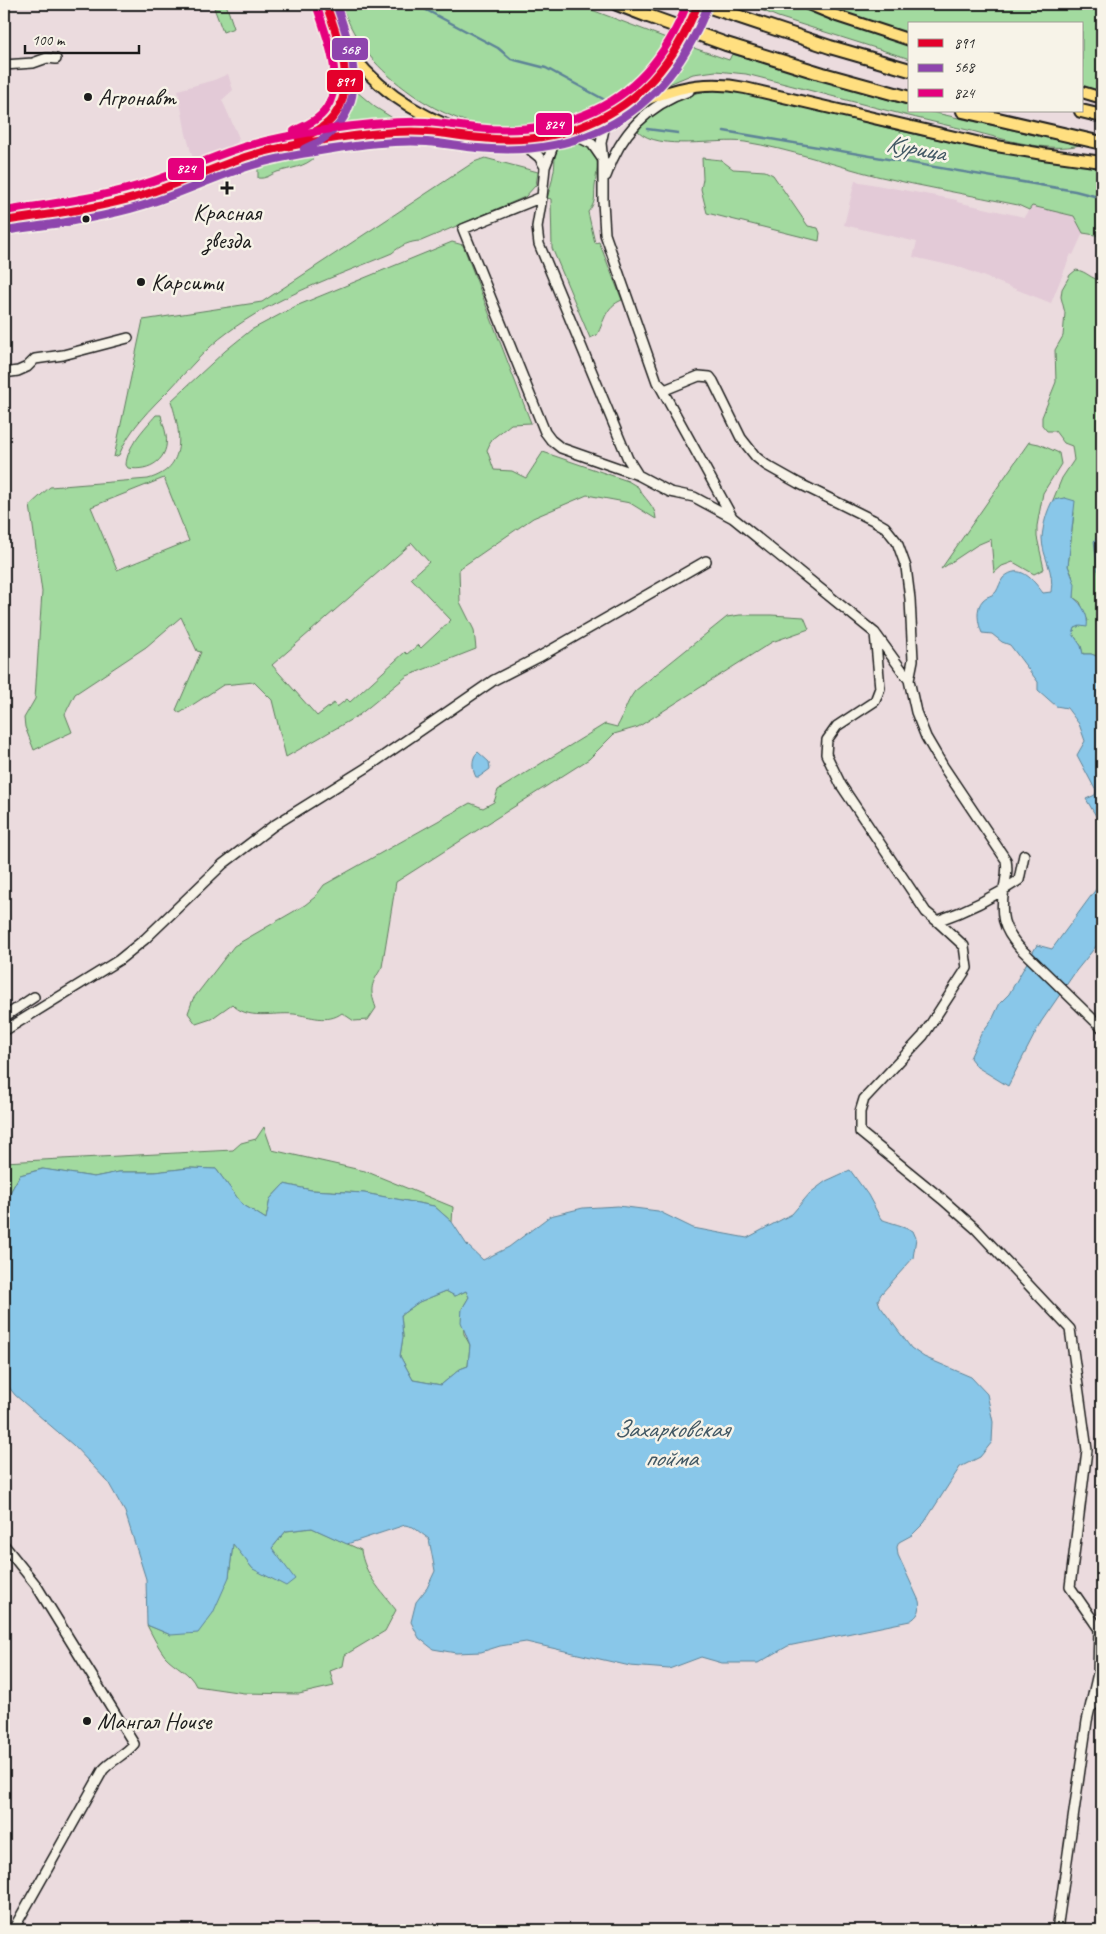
<svg xmlns="http://www.w3.org/2000/svg" width="1106" height="1934" viewBox="0 0 1106 1934" font-family="Caveat,sans-serif">
<style>
.built{fill:#e3cad7}
.green{fill:#a2da9f;stroke:#5f7b5e;fill-rule:evenodd}
.water{fill:#89c7e9;stroke:#5d8397;fill-rule:evenodd}
.lines{fill:none;stroke-linecap:round;stroke-linejoin:round}
.stream{stroke:#5d8397;stroke-width:2.5}
.minor-casing{stroke:#1c1c1c;stroke-width:12}
.major-casing{stroke:#1c1c1c;stroke-width:14}
.highway-casing{stroke:#1c1c1c;stroke-width:16}
.minor{stroke:#f7f3e8;stroke-width:9}
.major{stroke:#ffdf80;stroke-width:10}
.highway{stroke:#ffdf80;stroke-width:12}
.highway-bridge-casing{stroke:#1c1c1c;stroke-width:16;stroke-linecap:butt}
.highway-bridge{stroke:#ffdf80;stroke-width:12}
.bus-1-casing{stroke:#f7f3e8;stroke-width:11}
.bus-2-casing{stroke:#f7f3e8;stroke-width:11}
.bus-3-casing{stroke:#f7f3e8;stroke-width:11}
.bus-1{stroke:#e4002b;stroke-width:8}
.bus-2{stroke:#8e44ad;stroke-width:8}
.bus-3{stroke:#e5007d;stroke-width:8}
.poi-dot{fill:#1c1c1c;stroke:#f7f3e8;stroke-width:2}
.labels{text-anchor:middle;dominant-baseline:central;stroke-width:5;stroke-linejoin:round;paint-order:stroke}
.poi-label{font-size:24px;fill:#1c1c1c;stroke:#f7f3e8;text-anchor:start}
.water-label{font-size:25px;font-style:italic;fill:#425864;stroke:#f7f3e8}
.line-badge{stroke:#f7f3e8;stroke-width:2}
.badge-label{font-size:14px;text-anchor:middle;font-weight:bold;fill:#fff}
</style>
<rect width="100%" height="100%" fill="#ebdbde"/>
<filter id="ink" filterUnits="userSpaceOnUse"><feTurbulence type="fractalNoise" baseFrequency=".02" numOctaves="2"/><feDisplacementMap in="SourceGraphic" scale="10" xChannelSelector="R" yChannelSelector="G"/><feConvolveMatrix kernelMatrix="1 2 1 2 8 2 1 2 1" color-interpolation-filters="sRGB"/></filter>
<g filter="url(#ink)">
<path class="built" d="M228 74 233 90 222 100 239 138 237 143 201 162 193 159 186 134 178 90 214 80Z
M855 181 957 200V202L1024 217 1032 205 1039 207 1074 216 1083 233 1073 255 1071 254 1051 303 962 268 913 257 917 242 844 225Z"/>
<path class="green" d="M226 4 234 28 223 32 214 8Z
M341 4H576L674 41C662 55 650 71 637 84 624 95 609 102 594 109 529 140 472 135 412 94 377 69 356 45 341 4Z
M747 4H798L850 26 910 45V59L778 17Z
M818 4H1102V94L1082 87V24H910V36L849 16Z
M688 46 729 60 732 54 910 106V111H927L1080 145C1049 153 1003 139 972 131 896 114 822 93 746 74L716 71 693 74 650 92 679 58Z
M350 86 375 107 399 122V126L325 135V132C341 119 346 105 350 86Z
M713 90H729L747 93C863 121 984 156 1102 166V236L1083 233 1074 216 1032 206 1029 210 1018 205C971 195 923 187 877 176 833 165 789 149 745 142 716 138 659 152 638 131 654 106 684 94 713 90Z
M575 140C602 154 598 159 595 187 594 200 596 202 588 212L595 243 599 242 622 300C605 307 605 320 597 335L590 338 552 248 551 199 547 198C549 191 552 183 553 175 558 156 548 145 575 140Z
M296 155H313L315 157C305 167 291 168 277 172 270 175 266 179 258 178V169L259 164 275 162Z
M485 158 538 172 536 185 525 197 421 241C410 241 400 246 392 253 335 277 276 296 227 333 206 348 188 370 170 389 150 409 130 428 119 455L114 457 143 320 262 302 474 162Z
M702 158 721 160 733 169 765 171 773 175 808 226 818 228 820 233 819 241 707 213 701 189 703 179Z
M452 242 463 245 531 423 511 424 492 439 487 450 494 470 512 471 526 478 543 452 628 481 638 487C643 498 656 506 656 519L630 503 587 495 533 518 459 569 460 602 474 630 476 649 407 676 359 715 286 757 272 700 254 682 223 685 180 713 176 710 201 652 197 651 181 617 146 647 75 694 65 714 72 732 34 750 25 727 24 718 35 699 42 592 30 505 50 487 148 479C188 468 181 432 171 401L225 351 251 330 296 306ZM164 478 189 541 117 570 91 507ZM412 543 429 562 411 578 451 620 421 648 418 645 407 654 405 652 350 702 347 699 337 707 334 703 317 716 272 665Z
M1076 270C1087 271 1091 280 1102 280V532L1099 534 1098 570 1102 581V658L1091 654H1083L1081 646 1073 634 1075 628 1088 621 1080 602 1074 598 1072 575 1068 566 1074 513 1065 498 1053 500 1062 478 1074 460 1072 446 1064 443 1055 431H1047L1042 425V417L1056 382 1055 350 1063 336 1065 313 1061 297 1062 289 1070 275Z
M156 415H161C162 422 165 428 166 435 170 459 150 472 128 468L126 465C127 446 144 429 156 415Z
M1029 442 1039 444 1059 453 1061 464 1043 493 1037 526V537L1044 569 1034 574 1013 562 1002 566 994 573 991 539 977 545 941 569Z
M740 615H771L804 617 809 629 772 642 638 727 614 734 589 759 396 882 382 967C371 985 369 988 376 1008L368 1020 354 1021 342 1013C327 1024 311 1016 294 1014 273 1012 247 1021 232 1004L211 1019 196 1024 188 1013 193 999 234 946 305 905 315 897 324 885 470 803 483 808 494 802 498 790 605 724 617 727C625 714 625 704 635 691L727 617Z
M264 1127 272 1150 365 1171 453 1207 452 1222 434 1206 364 1193 311 1190 284 1184 270 1199 266 1219 242 1204 216 1169 189 1168 154 1172H119L94 1177 42 1169 20 1175 7 1198 4 1197V1162L233 1150 241 1143 256 1139Z
M446 1291 455 1296 466 1291 469 1297 462 1309 464 1334 470 1345 468 1366 460 1369 441 1385 413 1380 400 1356 403 1337 401 1315 419 1302Z
M312 1528 361 1550C364 1574 382 1592 396 1610L385 1631 345 1655 343 1666 330 1671 334 1686 299 1694 244 1693 196 1686C190 1672 175 1667 165 1656 158 1647 152 1635 147 1625L171 1635 229 1577 233 1543 253 1569 279 1559 272 1548 286 1531Z"/>
<path class="water" d="M1065 498 1075 501 1068 566 1075 584 1074 598C1082 604 1089 616 1087 627L1080 626 1075 628 1073 634 1081 646 1083 654H1091L1102 658V826L1086 799 1095 795 1096 791 1077 755 1085 741 1079 724 1067 708 1056 706 1038 690V682L1010 645 1002 642 992 634 982 633C978 624 975 608 983 600 986 596 993 596 996 592 999 587 1000 582 1003 578 1020 562 1033 580 1043 593L1051 592C1055 571 1042 557 1042 538 1043 525 1047 510 1053 500Z
M1102 532V581L1098 570 1094 541Z
M478 752 489 762 490 769 479 777H476C472 770 471 757 478 752Z
M1102 881V939L1076 971 1041 1022 1008 1086 977 1067 970 1058 981 1034 993 1018 1000 1003 1009 994 1037 945 1052 949Z
M189 1168 216 1169 242 1204 266 1219 270 1199 284 1184 311 1190 364 1193 434 1206 452 1222 467 1245 483 1260 509 1247 550 1216 583 1208 618 1206 658 1211 693 1228 747 1238 792 1214 810 1193 826 1181 850 1170 868 1195 881 1219C893 1224 903 1225 913 1231L916 1238 913 1258 881 1294 878 1300 880 1306 911 1348 924 1357 971 1377 987 1394 993 1422 992 1442 980 1457 960 1467 924 1523 912 1535 899 1542 897 1547 898 1555 919 1601C921 1611 918 1616 910 1621L788 1646 758 1663H722L701 1657 669 1669 630 1666 526 1642 500 1646 481 1652 456 1653 433 1649 419 1638 411 1622 416 1602 427 1588 435 1571 429 1539 413 1527 405 1525 347 1544 312 1528 286 1531 272 1548 295 1579 286 1586 253 1569 233 1544 229 1577 213 1613 198 1633 171 1635 147 1625 146 1579 125 1512 108 1482 73 1445 15 1395 4 1381V1197L7 1198 20 1175 43 1169 94 1177 119 1172H154ZM446 1291 455 1296 466 1291 469 1297 462 1309 461 1322 470 1345 468 1366 460 1369 441 1385 413 1380 400 1356 403 1337 401 1315 419 1302Z"/>
<g class="lines">
<path class="stream" d="M415 4 498 48 511 59 546 68 605 100
M647 129 678 133
M724 131 1075 191 1102 198"/>
<g class="minor-casing">
<path id="minor" d="M4 65 33 63 47 58 56 59
M611 115 605 125 601 143 603 162V201L605 234 657 382 663 388 667 389 699 376 710 377 713 381 741 438 756 457 766 465 798 483 873 520 885 527 897 542 906 567 910 599 913 660 909 680 916 712 926 737 943 766 1006 860C1008 871 1006 878 1004 888 1000 915 1002 928 1020 948L1102 1028
M566 131 592 144 601 157
M558 133 545 167 542 197 463 229 545 432 551 440 561 448 638 475 670 492 694 497 733 518 875 633 880 688 875 701 837 726 827 740 826 754 841 785 926 912 937 921C966 911 994 897 1019 880L1024 855
M518 140 539 157 545 167
M606 176C620 134 647 105 689 91
M542 197 537 227 539 244 628 459 638 475
M4 373 18 371 27 367 35 359 63 355 128 338
M660 386 732 517
M875 633 909 680
M937 921 964 946 967 968 923 1036 864 1099 860 1112V1132L942 1199 976 1229 1070 1329 1087 1450 1070 1587 1099 1629 1098 1673 1087 1721 1057 1930
M4 1017 34 997
M4 1031 119 960 145 939 223 864 273 826 366 768 494 680 539 657 706 561
M4 1545 36 1585 134 1744C125 1755 113 1759 103 1770L13 1930
M1090 1708 1102 1699"/>
</g>
<g class="major-casing">
<path id="major" d="M808 4 837 16 910 40
M341 39C371 86 413 114 465 132
M1082 92 1102 98
M626 104C661 79 685 43 698 4
M298 141C367 115 344 56 326 4
M274 149C320 142 366 132 413 132 439 132 464 137 489 139 515 141 542 138 568 131 630 112 676 73 745 88L985 144 1043 154 1102 162
M4 221 118 202 165 188 215 168 279 147"/>
</g>
<g class="highway-casing">
<path id="highway" d="M617 4 648 16
M701 4 830 47 910 70
M726 44 823 74 910 98
M963 111 1102 143
M1081 111 1102 116"/>
</g>
<use href="#minor" class="minor"/>
<use href="#major" class="major"/>
<use href="#highway" class="highway"/>
<g class="highway-bridge-casing">
<path id="highway-bridge" d="M648 16 726 44"/>
</g>
<use href="#highway-bridge" class="highway-bridge"/>
<g class="bus-1-casing">
<path id="bus-1" d="M299 140C312 133 325 128 334 116 358 85 337 36 326 4
M4 221C50 214 96 209 140 196 176 185 210 169 245 157 271 149 297 144 324 140 358 135 393 130 427 132 445 133 463 137 481 138 518 142 556 138 590 123 644 101 677 57 698 4"/>
</g>
<g class="bus-2-casing">
<path id="bus-2" d="M304 149C311 145 321 142 327 136 371 101 351 48 336 4
M5 231C52 224 99 219 144 205 180 194 214 177 250 166 275 158 300 154 326 150 359 145 393 140 427 142 444 143 461 147 477 148 518 152 559 148 596 132 651 108 686 62 707 8"/>
</g>
<g class="bus-3-casing">
<path id="bus-3" d="M294 131C306 125 319 120 326 109 346 80 326 36 317 7
M4 211C48 204 94 199 137 186 173 176 207 158 243 147 270 139 297 134 325 130 358 125 392 121 426 122 442 123 458 126 475 128 513 132 550 129 586 114 636 94 668 53 687 4"/>
</g>
<use href="#bus-1" class="bus-1"/>
<use href="#bus-2" class="bus-2"/>
<use href="#bus-3" class="bus-3"/>
</g>
</g>
<g class="poi-dot">
<circle cx="88" cy="97" r="5"/>
<path d="M224.5 180.5h5v5h5v5h-5v5h-5v-5h-5v-5h5z"/>
<circle cx="86" cy="219" r="4.5"/>
<circle cx="141" cy="282" r="5"/>
<circle cx="87" cy="1721" r="5"/>
</g>
<g class="labels">
<g class="poi-label">
<text x="98" y="97">Агронавт</text>
<text x="227" y="212" text-anchor="middle">Красная<tspan x="227" dy="28">звезда</tspan></text>
<text x="151" y="282">Карсити</text>
<text x="97" y="1721">Мангал House</text>
</g>
<g class="water-label">
<text transform="translate(916 148) rotate(10)">Курица</text>
<text x="671" y="1429">Захарковская<tspan x="671" dy="29">пойма</tspan></text>
</g>
</g>
<g class="line-badge">
<rect x="331" y="37" width="38" height="24" rx="5" fill="#8e44ad"/>
<rect x="326" y="69" width="38" height="24" rx="5" fill="#e4002b"/>
<rect x="535" y="112" width="38" height="24" rx="5" fill="#e5007d"/>
<rect x="167" y="157" width="38" height="24" rx="5" fill="#e5007d"/>
</g>
<g class="badge-label">
<text x="350" y="54">568</text>
<text x="345" y="86">891</text>
<text x="554" y="129">824</text>
<text x="186" y="173">824</text>
</g>
<rect width="1106" height="1934" fill="none" stroke="#f7f3e8" stroke-width="20"/>
<rect x="10" y="10" width="1086" height="1914" fill="none" stroke="#1c1c1c" stroke-width="2" filter="url(#ink)"/>
<rect x="908" y="22" width="175" height="90" fill="#f7f3e8" stroke="#9f9d96"/>
<rect x="918" y="39" width="25" height="8" fill="#e4002b" stroke="#9f9d96"/>
<text x="954" y="48" font-size="15" fill="#1c1c1c">891</text>
<rect x="918" y="64" width="25" height="8" fill="#8e44ad" stroke="#9f9d96"/>
<text x="954" y="72" font-size="15" fill="#1c1c1c">568</text>
<rect x="918" y="89" width="25" height="8" fill="#e5007d" stroke="#9f9d96"/>
<text x="954" y="98" font-size="15" fill="#1c1c1c">824</text>
<path d="M25 45v8h114v-8" fill="none" stroke="#1c1c1c" stroke-width="2.5"/>
<text x="32" y="45" font-size="15" fill="#1c1c1c" stroke="#f7f3e8" stroke-width="4" paint-order="stroke">100 m</text>
</svg>
